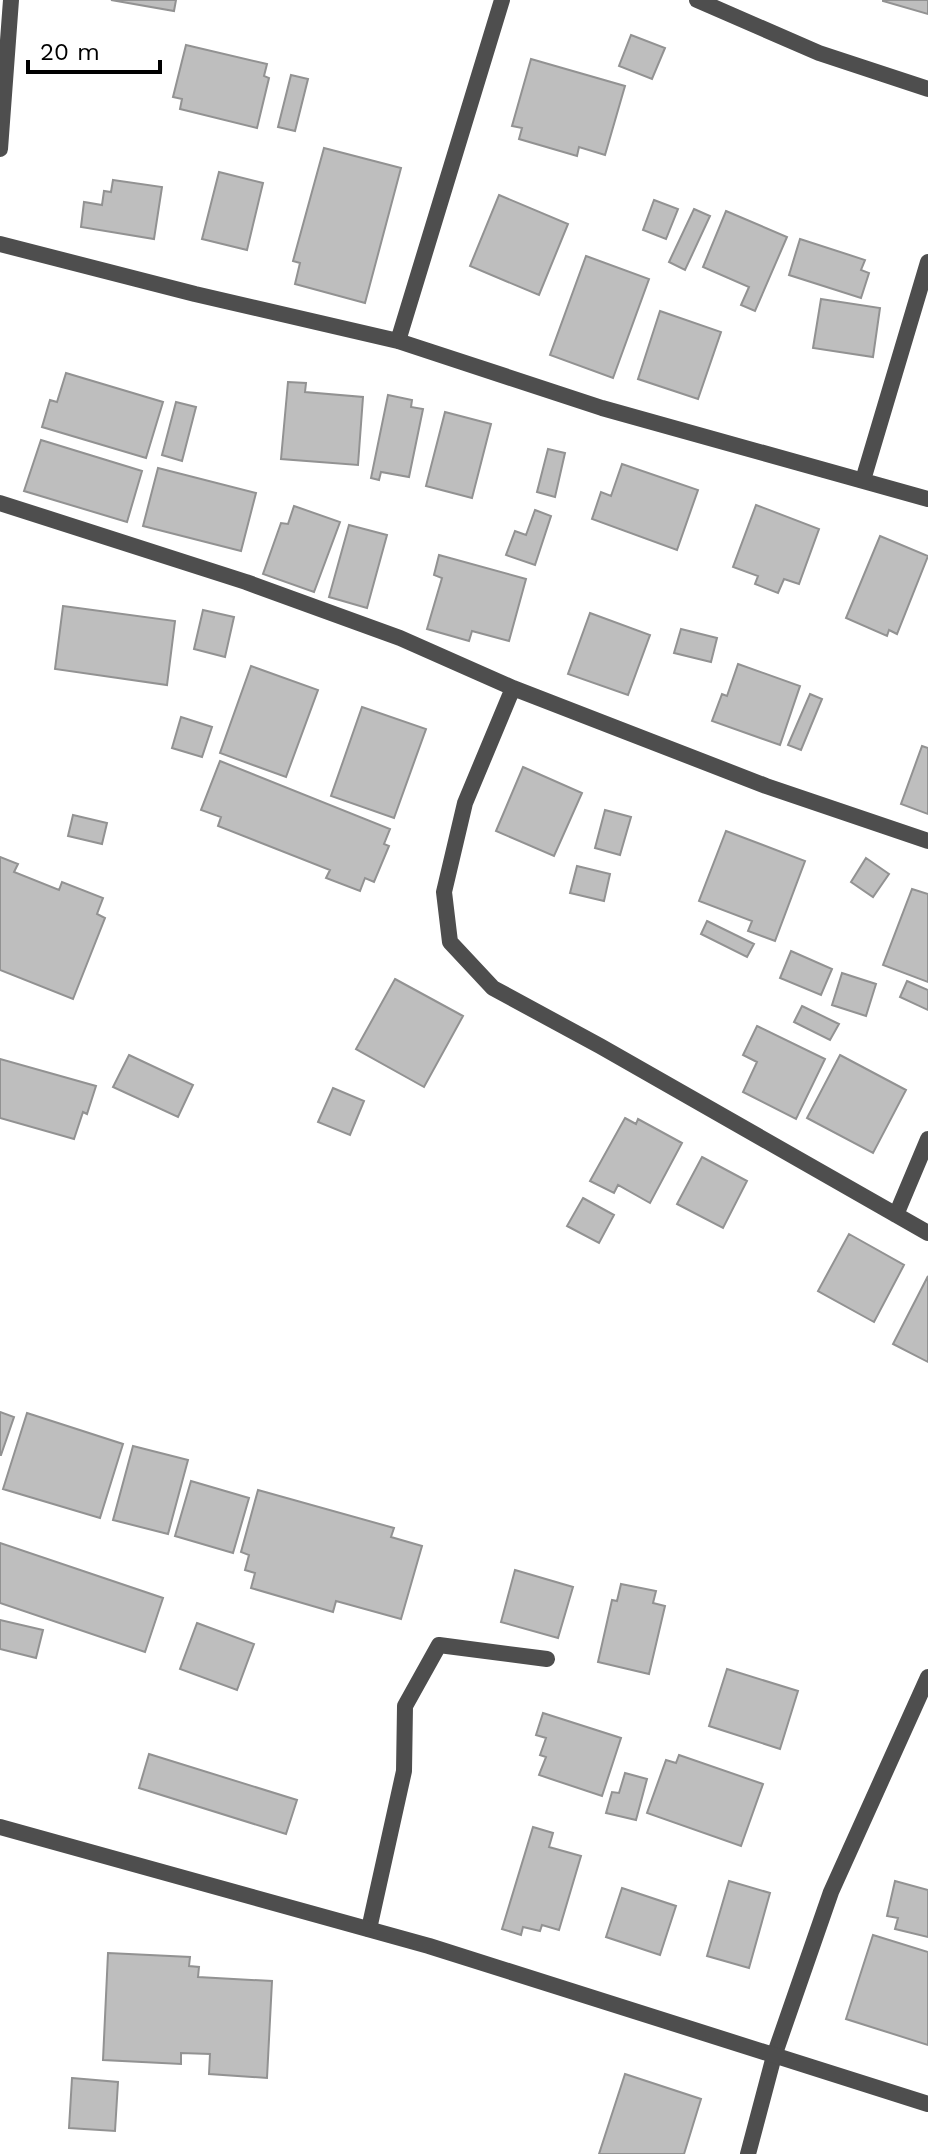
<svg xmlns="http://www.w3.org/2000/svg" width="928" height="2154" viewBox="0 0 928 2154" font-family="'Work Sans',sans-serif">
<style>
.building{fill:#bebebe;stroke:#929292;stroke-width:2}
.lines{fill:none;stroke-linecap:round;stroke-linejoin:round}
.minor{stroke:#4e4e4e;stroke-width:16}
.tertiary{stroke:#4e4e4e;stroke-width:16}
</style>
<rect width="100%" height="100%" fill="#fff"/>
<path class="building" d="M111 0H176L174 11Z
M928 0V14L883 1V0Z
M631 35 665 48 652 79 619 66Z
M186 45 267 64 264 76 269 78 257 128 180 109 182 99 173 97Z
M531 59 625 86 605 155 579 147 577 156 519 139 522 128 512 126Z
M291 75 308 79 295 131 278 127Z
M324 148 401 168 365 303 295 284 300 263 293 261Z
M219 172 263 183 247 250 202 239Z
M113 180 162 187 154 239 81 227 84 202 102 205 104 191 111 192Z
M499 195 568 224 539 295 470 266Z
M654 200 678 209 666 239 643 230Z
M694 209 710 216 685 270 669 262Z
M726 211 787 237 755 311 741 305 749 287 703 267Z
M800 239 865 260 861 270 869 273 861 298 789 275Z
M586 256 649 279 613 378 550 355Z
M821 299 880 308 873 357 813 348Z
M660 311 721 332 698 399 638 379Z
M66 373 163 402 146 458 42 427 50 400 57 402Z
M288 382 306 383 305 392 363 397 358 465 281 459Z
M388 395 412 400 411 407 423 409 409 477 381 472 379 480 371 478Z
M176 402 196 407 182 461 162 455Z
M445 412 491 424 472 498 426 486Z
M41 440 142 471 127 522 24 491Z
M548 449 565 453 555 497 537 492Z
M622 464 698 490 677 550 592 519 601 492 611 496Z
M158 468 256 493 241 551 143 526Z
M756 505 819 529 799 584 784 579 778 593 755 584 758 576 733 567Z
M294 506 340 522 314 592 263 574 281 523 288 524Z
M535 510 551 516 535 565 506 555 515 531 526 535Z
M349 525 387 535 367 608 329 597Z
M880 536 928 556 897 634 889 630 887 636 846 618Z
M439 555 526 579 509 641 472 631 469 641 427 629 442 578 434 575Z
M63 606 175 621 167 685 55 669Z
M203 610 234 617 225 657 194 649Z
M590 613 650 635 628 695 568 674Z
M681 629 717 638 711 662 674 653Z
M738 664 800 686 780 745 712 721 722 694 727 696Z
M251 666 318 690 286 777 220 753Z
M810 694 822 699 801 750 788 745Z
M362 707 426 729 394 818 331 796Z
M181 717 212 727 202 757 172 748Z
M922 746 928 748V814L901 804Z
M220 761 390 829 384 844 389 846 374 882 365 878 360 891 326 878 330 870 218 826 221 817 201 810Z
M523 767 582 793 554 856 496 831Z
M605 810 631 817 620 855 595 848Z
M73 815 107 823 102 844 68 836Z
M726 831 805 861 775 941 748 931 752 921 699 901Z
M0 857 18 864 14 872 59 890 62 882 103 898 97 914 105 918 73 999 0 970Z
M866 858 889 874 873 897 851 882Z
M577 866 610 874 604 901 570 893Z
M912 889 928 894V982L883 965Z
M707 921 754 944 747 957 701 934Z
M791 951 832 969 821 995 780 978Z
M842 973 876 984 866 1016 832 1005Z
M395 979 463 1016 424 1087 356 1049Z
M907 981 928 990V1010L900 997Z
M802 1006 839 1024 830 1040 794 1022Z
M757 1026 825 1059 796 1119 743 1092 757 1062 743 1055Z
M129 1055 193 1085 178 1117 113 1087Z
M840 1055 906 1090 873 1153 807 1118Z
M0 1059 96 1086 87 1114 83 1112 74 1139 0 1118Z
M333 1088 364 1101 350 1135 318 1122Z
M625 1118 636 1124 638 1119 682 1143 650 1203 618 1185 614 1193 590 1181Z
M702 1157 747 1181 723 1228 677 1204Z
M583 1198 614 1215 599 1243 567 1226Z
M849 1234 904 1265 874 1322 818 1291Z
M928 1276V1362L893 1344Z
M0 1412 14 1417 1 1455H0Z
M27 1413 123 1444 100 1518 3 1489Z
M133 1446 188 1460 168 1534 113 1520Z
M191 1481 249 1498 233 1553 175 1536Z
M258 1490 394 1528 391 1537 422 1546 401 1619 336 1601 333 1612 251 1588 255 1573 245 1570 249 1555 241 1552Z
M0 1543 163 1598 145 1652 0 1603Z
M515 1570 573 1587 558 1638 501 1622Z
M621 1584 656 1591 653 1603 665 1606 649 1674 598 1662 612 1600 617 1601Z
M0 1620 43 1630 36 1658 0 1649Z
M197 1623 254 1644 237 1690 180 1669Z
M727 1669 798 1691 780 1749 709 1726Z
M543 1713 621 1738 602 1796 539 1775 546 1757 540 1755 546 1738 536 1735Z
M149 1754 297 1800 286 1834 139 1788Z
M679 1755 763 1784 741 1846 647 1813 666 1760 676 1763Z
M625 1773 647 1779 636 1820 606 1813 612 1792 619 1793Z
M533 1827 553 1833 549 1847 581 1856 559 1930 542 1925 540 1931 523 1927 521 1935 502 1929Z
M729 1881 770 1893 749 1968 707 1956Z
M895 1881 928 1890V1937L895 1929 898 1918 887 1916Z
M622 1888 676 1906 660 1955 606 1937Z
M873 1935 928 1952V2045L846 2019Z
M108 1953 190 1957 189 1966 199 1967 198 1977 272 1981 267 2078 209 2074 210 2054 181 2053V2064L103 2060Z
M625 2074 701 2099 684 2154H599Z
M72 2078 118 2082 115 2131 69 2128Z"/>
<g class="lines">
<path class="minor" d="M697 0 819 53 928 89
M0 244 195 294 398 341 602 408 928 499
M398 341 502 0
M863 480 928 262
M0 503 246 582 400 638 513 688 766 786 928 841
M513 688 465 803 444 892 450 942 493 988 600 1046 928 1233
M896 1215 928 1139
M369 1929 404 1771 405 1706 439 1645 547 1659
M748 2154 774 2056 831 1892 928 1677"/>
<path class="tertiary" d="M0 149 11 0
M0 1827 429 1946 928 2104"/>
</g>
<path d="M28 60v12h132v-12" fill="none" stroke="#000000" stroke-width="4"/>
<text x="40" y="60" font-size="24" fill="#000000" stroke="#ffffff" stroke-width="6" paint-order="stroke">20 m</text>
</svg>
